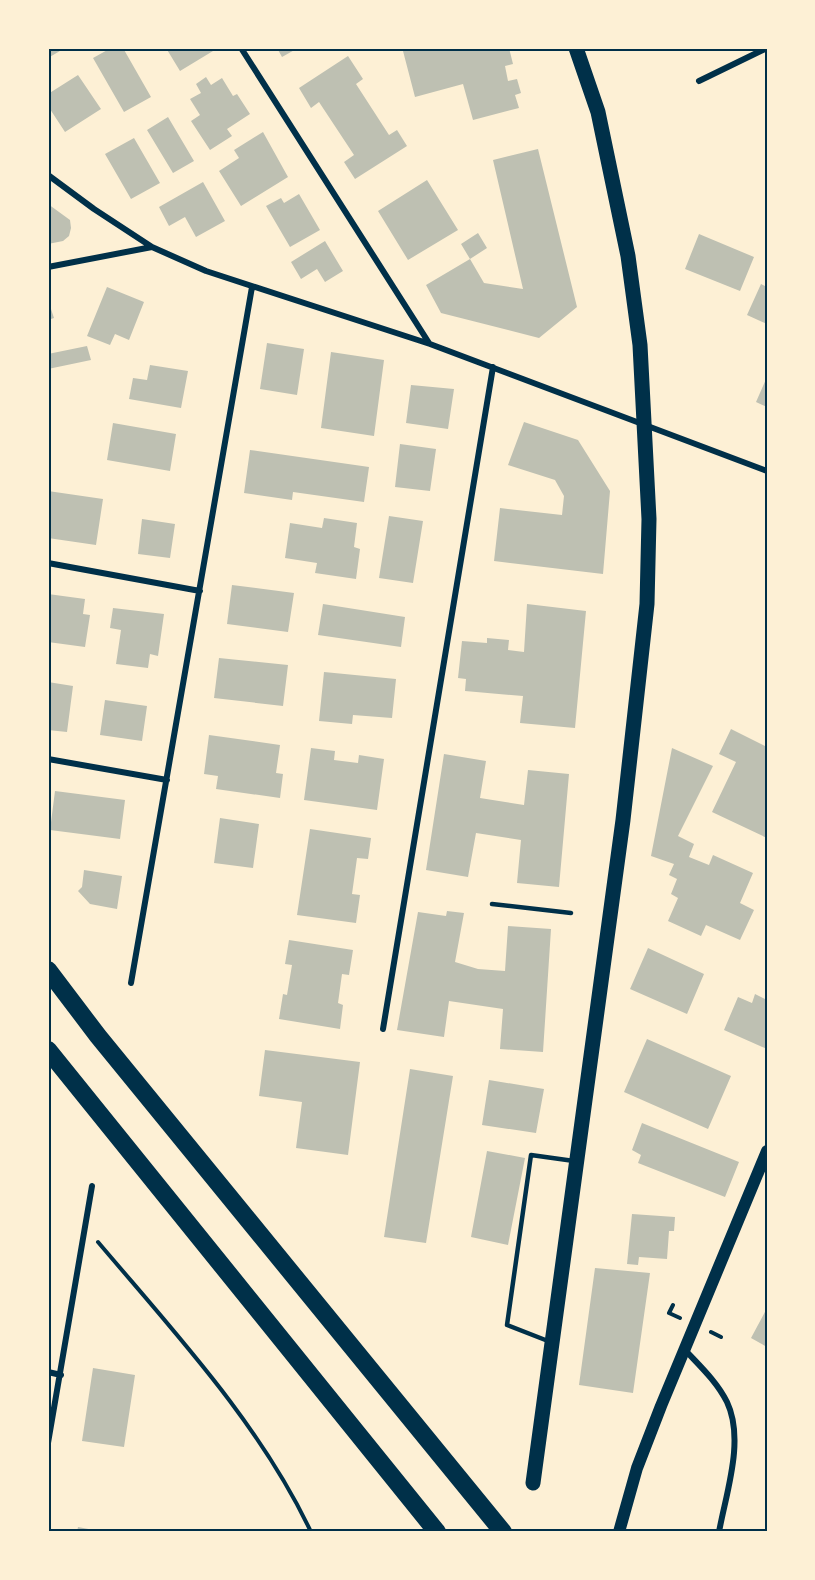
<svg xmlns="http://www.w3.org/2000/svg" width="815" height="1580" viewBox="0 0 815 1580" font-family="'IBM Plex Serif',serif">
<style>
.building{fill:#bec0b2}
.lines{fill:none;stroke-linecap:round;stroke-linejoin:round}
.path{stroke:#003049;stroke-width:4}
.service{stroke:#003049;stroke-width:4.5}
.minor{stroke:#003049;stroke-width:6}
.secondary{stroke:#003049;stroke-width:12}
.primary{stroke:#003049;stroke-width:15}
.motorway{stroke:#003049;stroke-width:18}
.neatline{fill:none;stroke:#003049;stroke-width:2}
</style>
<rect width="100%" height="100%" fill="#fdf0d5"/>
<path class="building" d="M48 48H65L48 58Z
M111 48H123L151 97 124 112 93 58Z
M166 48H211L213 51 180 71Z
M277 48H298L282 57Z
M413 48H509L513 64 505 66 508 81 517 79 521 93 515 95 519 108 473 120 463 84 415 97 403 51Z
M348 56 363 79 356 84 389 135 397 130 407 146 355 179 344 162 354 155 319 102 311 108 299 88Z
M78 75 101 109 65 132 48 106V94Z
M206 77 211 85 222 78 233 96 237 94 250 114 227 129 232 136 210 150 191 121 200 115 190 99 201 93 196 84Z
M168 117 194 161 173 173 147 130Z
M263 132 288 177 241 206 219 171 239 158 234 150Z
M134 138 160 183 131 199 105 154Z
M538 149 577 307 539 338 441 313 426 285 470 259 484 283 523 289 493 160Z
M427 180 458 230 408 260 378 211Z
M203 182 225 221 196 237 185 217 169 226 159 207Z
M299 194 320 230 290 247 266 206 281 198 284 203Z
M48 204 70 220 71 228 69 236 63 241 48 244Z
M478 233 487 248 470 259 461 244Z
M699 234 754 257 740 291 685 269Z
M325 241 343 271 325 282 317 269 301 279 291 262Z
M761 284 767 287V324L747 315Z
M107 287 144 302 129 340 115 334 110 345 87 336Z
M48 300 54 318 48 320Z
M267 343 304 349 297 395 260 389Z
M87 346 91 360 48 369V354Z
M331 352 384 360 374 436 321 428Z
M150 365 188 371 181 408 129 399 133 378 147 380Z
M767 377V407L756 402Z
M411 385 454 389 448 429 406 423Z
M524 422 578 440 610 491 603 574 494 561 500 508 562 515 564 496 555 480 508 465Z
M113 423 176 434 170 471 107 460Z
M400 444 436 449 430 491 395 487Z
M250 450 369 467 364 502 293 492 292 500 244 493Z
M48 491 103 499 96 545 48 538Z
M389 516 423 521 413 583 379 578Z
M324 518 357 523 354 547 360 549 356 579 315 573 317 563 285 558 290 523 322 528Z
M142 519 175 524 170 558 138 554Z
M232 585 294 593 288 632 227 624Z
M48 594 85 599 83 614 90 615 85 647 48 642Z
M323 604 405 617 401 647 318 635Z
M527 604 586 611 575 728 520 723 523 696 465 691 466 679 458 678 462 641 487 643V638L509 640 508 650 524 652Z
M113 608 164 614 158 656 150 654 148 668 116 664 121 630 110 628Z
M219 658 288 665 283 706 214 698Z
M324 672 396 679 392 718 353 715 352 724 319 721Z
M48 682 73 686 67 732 48 730Z
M105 700 147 706 142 741 100 735Z
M731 729 767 747V838L712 812 736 762 719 754Z
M209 735 280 745 276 773 283 774 280 798 216 789 218 776 204 774Z
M311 748 335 751 334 760 358 763 359 755 384 759 377 810 304 800Z
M672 748 713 766 678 836 694 844 689 857 709 865 713 855 753 873 740 903 754 910 740 940 706 925 701 936 668 921 678 898 671 894 677 879 669 875 674 864 651 856Z
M444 754 486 761 480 798 524 805 528 770 569 774 559 887 517 883 521 840 476 833 468 877 426 870Z
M55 791 125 800 120 839 50 830Z
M220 818 259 824 253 868 214 863Z
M310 829 371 838 368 859 357 858 352 894 360 895 356 923 297 915Z
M84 870 122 876 117 909 90 904 78 891 82 887Z
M447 911 464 913 455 962 478 969 505 971 508 926 551 929 543 1052 500 1049 503 1009 449 1001 444 1037 397 1030 418 912 446 916Z
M289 940 353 950 349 975 342 974 338 1003 343 1005 340 1029 279 1019 283 994 287 995 292 965 285 964Z
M648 948 704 974 687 1014 630 989Z
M755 994 767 1000V1049L724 1030 738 997 752 1003Z
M647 1039 731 1076 708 1129 624 1092Z
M265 1050 360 1062 348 1155 296 1148 302 1102 259 1096Z
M410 1069 453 1076 426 1243 384 1237Z
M489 1080 544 1089 536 1133 482 1125Z
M642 1123 739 1162 725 1197 638 1163 641 1155 632 1150Z
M487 1151 525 1158 508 1245 471 1237Z
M632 1214 675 1217 674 1231H669L667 1259 639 1257 638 1265 627 1264Z
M595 1268 650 1273 633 1393 579 1385Z
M767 1308V1347L751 1338Z
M93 1368 135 1375 124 1447 82 1441Z
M78 1527 99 1531V1532H77Z"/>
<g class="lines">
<path class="path" d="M98 1242C175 1333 260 1424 311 1532
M673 1305 669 1313 680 1318
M711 1332 721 1337"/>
<path class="service" d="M492 904 571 913
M548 1341 507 1325 531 1155 574 1161"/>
<path class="minor" d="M241 48 429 343
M699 81 767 48
M48 175 94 209 152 247 206 271 430 344 767 471
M48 267 152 247
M48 563 200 591
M48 759 167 780
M131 983 252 287
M383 1029 493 367
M686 1351C701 1367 717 1382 727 1402 745 1440 726 1493 719 1532
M48 1372 61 1375
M48 1443 92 1186"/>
<path class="secondary" d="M619 1532 637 1468 661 1406 767 1151"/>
<path class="primary" d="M533 1483 623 820 647 604 649 519 640 345 628 256 598 112 576 48"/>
<path class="motorway" d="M48 970 98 1036 503 1532
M48 1050 437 1532"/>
</g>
<rect width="815" height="1580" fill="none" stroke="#fdf0d5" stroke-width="99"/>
<rect x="50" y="50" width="716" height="1480" class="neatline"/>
</svg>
